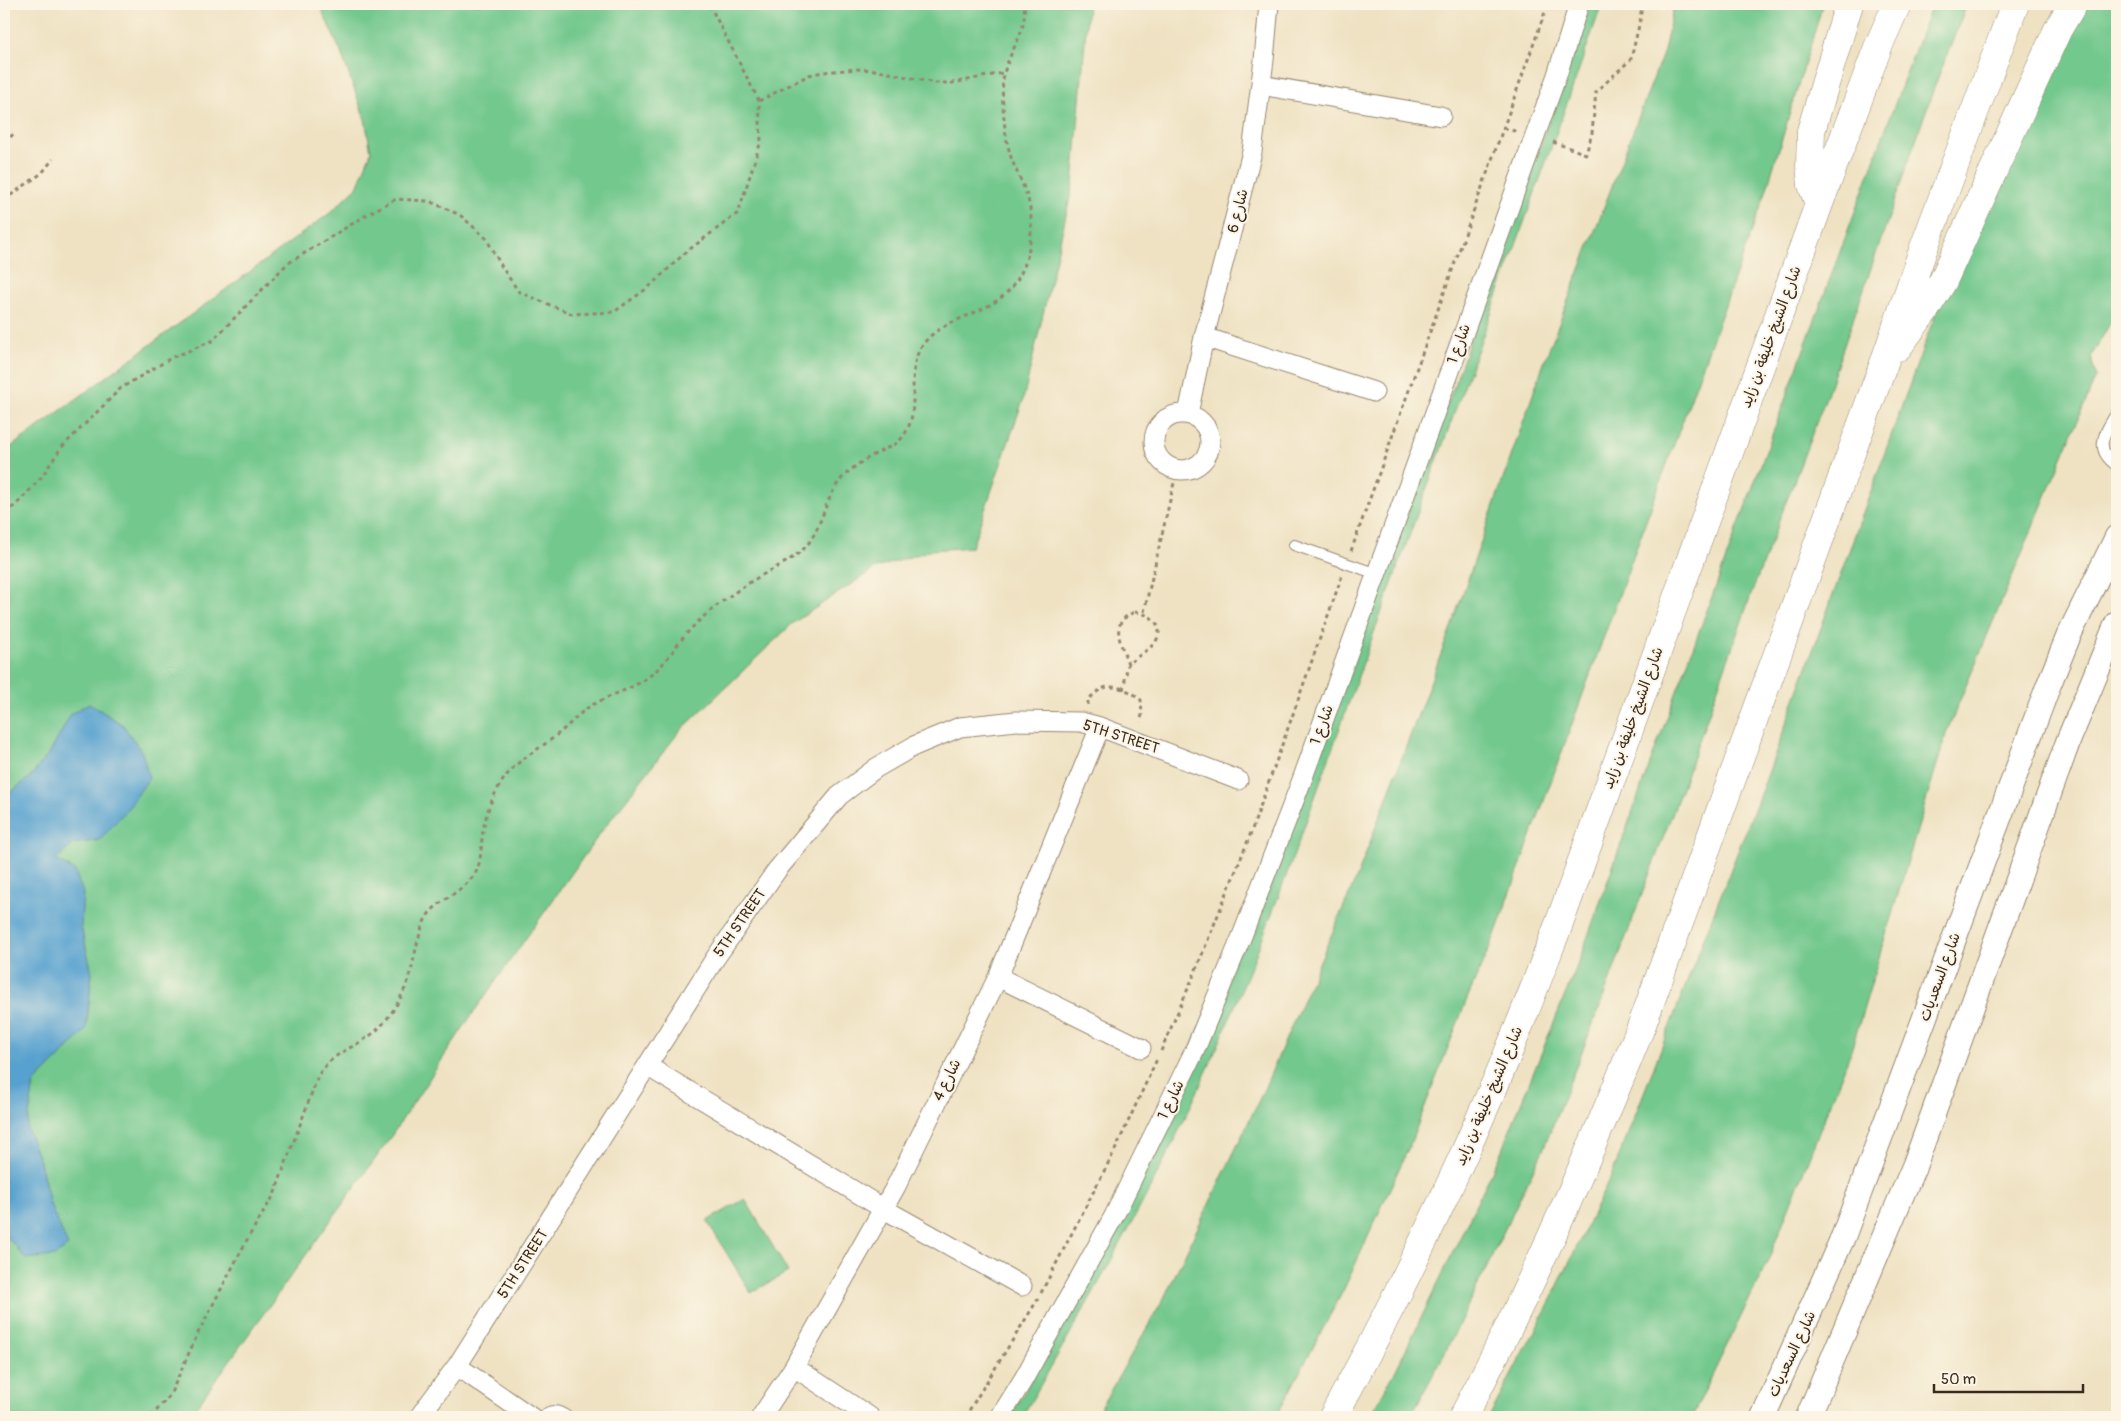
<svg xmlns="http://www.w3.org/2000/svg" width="2121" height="1421" viewBox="0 0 2121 1421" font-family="Pangolin,'Playpen Sans Arabic',sans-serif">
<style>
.green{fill:#72c88d;stroke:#567956}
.water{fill:#57a1cf;stroke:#496676}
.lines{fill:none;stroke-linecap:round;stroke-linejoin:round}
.service-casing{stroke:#958670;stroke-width:12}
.minor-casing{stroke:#958670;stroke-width:21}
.tertiary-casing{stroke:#958670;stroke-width:26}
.motorway-casing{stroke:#958670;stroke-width:29}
.path{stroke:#958670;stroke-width:3;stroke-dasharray:4 4;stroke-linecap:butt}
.service{stroke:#fff;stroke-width:10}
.minor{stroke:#fff;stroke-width:19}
.tertiary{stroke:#fff;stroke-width:24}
.motorway{stroke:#fff;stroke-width:28}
.labels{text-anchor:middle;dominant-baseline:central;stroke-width:4;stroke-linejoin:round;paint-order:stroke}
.street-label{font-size:15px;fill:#3b2a1e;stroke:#fcf5e5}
</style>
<rect width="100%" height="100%" fill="#fcf5e5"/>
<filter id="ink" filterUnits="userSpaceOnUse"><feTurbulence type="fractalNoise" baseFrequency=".02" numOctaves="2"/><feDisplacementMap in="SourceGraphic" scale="10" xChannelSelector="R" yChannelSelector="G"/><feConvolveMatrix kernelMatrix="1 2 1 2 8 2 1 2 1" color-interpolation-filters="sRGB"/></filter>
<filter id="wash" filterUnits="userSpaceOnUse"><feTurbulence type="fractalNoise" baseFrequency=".0096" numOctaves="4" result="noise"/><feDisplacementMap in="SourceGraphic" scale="20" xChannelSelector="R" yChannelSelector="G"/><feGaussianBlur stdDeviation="1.12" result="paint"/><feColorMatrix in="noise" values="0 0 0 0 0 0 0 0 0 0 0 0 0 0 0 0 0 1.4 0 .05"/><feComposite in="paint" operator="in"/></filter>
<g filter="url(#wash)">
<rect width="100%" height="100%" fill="#efe2c3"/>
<path class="green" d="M319 4H1088L1073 185 1023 400 972 547 931 550 874 569 793 623 679 732 601 832 471 1016 386 1144 189 1417H4V1233L26 1259 50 1204 40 1162 26 1128 34 1083 86 1030 92 973 81 927 82 893 75 871 56 860 73 844 100 840 51 751 31 776 4 798V452L330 213 357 187 371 152 365 119 340 50Z
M1591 4H1602C1533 202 1459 399 1387 597 1325 765 1270 936 1194 1099 1143 1209 1082 1313 1022 1417H1010L1115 1232 1368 621 1432 447Z
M1674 4H1823L1764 198 1495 935 1467 999 1409 1147 1344 1289 1276 1417H1095L1162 1302 1261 1096 1358 874 1449 633 1545 360 1664 51Z
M1932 4H1967L1934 88 1826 397 1752 592 1687 774 1602 1001 1543 1150 1445 1353 1410 1417H1369L1394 1374 1499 1157 1579 961 1641 788Z
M2082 4H2117V311L2091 357 2096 377 1947 731 1850 1054 1767 1263 1692 1417H1489L1544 1314 1613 1172 1766 779 1951 271Z
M745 1199 788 1272 751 1293 707 1221Z"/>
<path class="water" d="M89 703 123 725 142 752 149 778 129 807 100 840 73 844 56 860 75 871 83 893 81 927 92 973 86 1030 34 1083 27 1128 40 1162 50 1204 68 1246 55 1256 26 1259 4 1233V798L31 776 51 751 71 714Z"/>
</g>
<g filter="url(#ink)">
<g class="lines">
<g class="service-casing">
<path id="service" d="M2117 412C2105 432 2092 449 2117 466
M1294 545 1377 574
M543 1417C551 1407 559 1411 568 1417"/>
</g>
<g class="minor-casing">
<path id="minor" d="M1261 85 1441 116
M1204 337 1374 392
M1154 442a28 28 0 1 1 56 0a28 28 0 1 1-56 0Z
M1188 414 1204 337 1252 152 1264 60 1269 4
M998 977 1141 1048
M647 1066 884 1209 1022 1286
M457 1366 531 1417
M794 1367 870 1417
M419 1417 457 1366 716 957 777 870 839 796 876 768 914 746 960 727 1016 721 1081 722 1100 727 1238 780
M761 1417 794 1367 896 1186 998 977 1100 727
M1000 1417 1023 1380 1114 1216 1194 1052 1242 936 1302 780 1557 75 1579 4"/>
</g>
<g class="tertiary-casing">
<path id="tertiary" d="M1763 1417 1843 1237 2049 684 2069 635 2117 537
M1808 1417 1915 1164 2069 739 2117 623"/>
</g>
<g class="motorway-casing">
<path id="motorway" d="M1819 204 1812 185 1810 165 1811 131 1849 4
M1898 347 1925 310 1943 281 2058 29 2073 4
M1333 1417C1389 1314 1441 1208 1488 1100 1514 1042 1536 983 1559 924L1819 204 1878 47 1897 4
M1463 1417C1531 1289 1589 1157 1643 1022L1884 363 1923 250 2015 4"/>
</g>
<path class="path" d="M759 101 809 75 823 72 857 69 875 70 935 83H952L1003 73
M1504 128 1518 132
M4 142 16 132
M1553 142 1586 154 1592 133 1596 92 1631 59 1640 21 1642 4
M4 200 42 173 53 159
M4 512 15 506 40 479 61 448 121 388 171 358 212 341 287 264 373 211 396 199 429 201 460 215 486 238 503 269 519 292 572 314 614 312 649 287 686 252 738 213 761 141 759 101 709 4
M1351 551 1548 4
M1135 612C1149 613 1166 625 1156 641 1152 648 1135 658 1128 664 1121 643 1108 622 1135 612Z
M1144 612 1177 470
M1123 690 1128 664
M1088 705V700C1093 695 1098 690 1104 688 1116 684 1134 692 1141 700L1142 715 1140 722
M1161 1051 1193 977 1249 838 1342 576
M1041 1293 1116 1148 1157 1059
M151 1417 170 1395 198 1333 249 1236 274 1195 318 1076C333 1050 358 1048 378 1029 392 1015 404 994 410 975 415 957 417 937 425 920 436 899 464 893 476 872 481 862 481 849 482 838 485 812 495 787 513 768 526 755 544 746 558 734 571 724 581 710 596 703 615 693 635 688 652 674 667 662 676 645 689 631 705 613 729 596 749 583 768 570 793 562 808 544 823 524 826 494 844 476 856 464 871 456 885 449 890 447 894 445 898 442 925 417 904 377 920 349 941 312 996 320 1020 275 1032 252 1035 217 1026 193 1022 182 1016 171 1012 160 1006 143 1004 123 1003 105 1002 94 1002 80 1005 70 1013 44 1027 32 1024 4
M965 1417 1038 1299"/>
<use href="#service" class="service"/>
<use href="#minor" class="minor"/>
<use href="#tertiary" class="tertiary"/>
<use href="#motorway" class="motorway"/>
</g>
</g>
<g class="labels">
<g class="street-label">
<text transform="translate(1238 211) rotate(-76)">شارع 6</text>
<text transform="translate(1771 337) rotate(-70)">شارع الشيخ خليفة بن زايد</text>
<text transform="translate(1459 344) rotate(-70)">شارع 1</text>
<text transform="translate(1633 718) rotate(-70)">شارع الشيخ خليفة بن زايد</text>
<text transform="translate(1322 725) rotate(-70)">شارع 1</text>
<text transform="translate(1121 737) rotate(18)">5TH STREET</text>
<text transform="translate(740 923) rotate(-55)">5TH STREET</text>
<text transform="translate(1940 977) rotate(-70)">شارع السعديات</text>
<text transform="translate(947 1080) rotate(-64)">شارع 4</text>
<text transform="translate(1489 1096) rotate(-67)">شارع الشيخ خليفة بن زايد</text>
<text transform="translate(1171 1100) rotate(-64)">شارع 1</text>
<text transform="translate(523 1264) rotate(-57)">5TH STREET</text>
<text transform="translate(1792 1354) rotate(-65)">شارع السعديات</text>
</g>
</g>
<rect width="2121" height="1421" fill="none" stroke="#fcf5e5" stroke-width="20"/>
<path d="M1934 1384v8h149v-8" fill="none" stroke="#3b2a1e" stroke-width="2.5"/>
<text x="1941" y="1384" font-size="15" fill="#3b2a1e" stroke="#fcf5e5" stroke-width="4" paint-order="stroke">50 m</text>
</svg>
